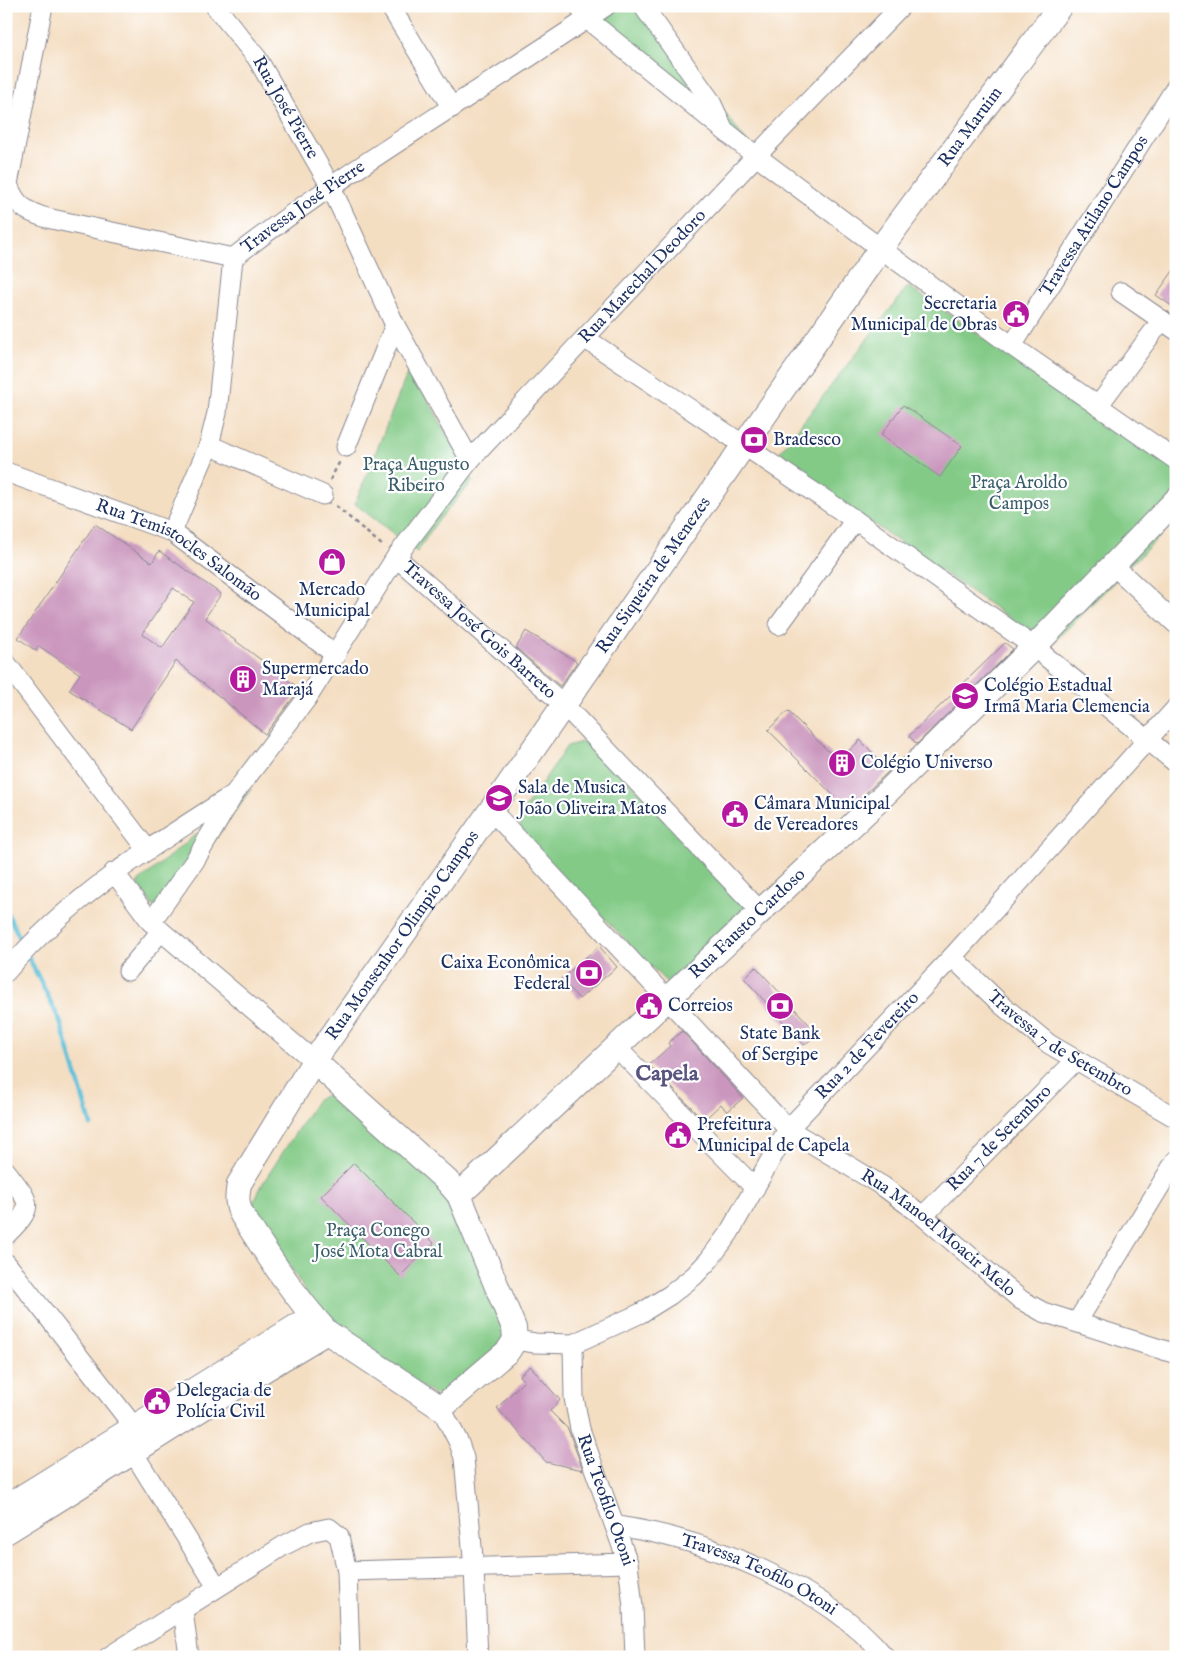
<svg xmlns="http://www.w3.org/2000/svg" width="1182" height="1663" viewBox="0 0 1182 1663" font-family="'IM FELL English',serif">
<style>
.green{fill:#82ca86;stroke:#4e7c72}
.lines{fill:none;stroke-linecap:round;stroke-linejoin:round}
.stream{stroke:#5cc0da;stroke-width:4.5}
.building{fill:#ca96bd;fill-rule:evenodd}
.minor-casing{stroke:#888690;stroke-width:21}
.major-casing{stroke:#888690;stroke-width:26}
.path{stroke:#888690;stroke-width:2.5;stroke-dasharray:4 4;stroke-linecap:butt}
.minor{stroke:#fff;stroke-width:19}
.major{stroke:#fff;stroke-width:24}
.labels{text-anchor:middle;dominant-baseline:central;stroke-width:4.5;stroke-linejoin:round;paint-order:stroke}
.street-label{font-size:18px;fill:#1b2f5e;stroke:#fff}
.poi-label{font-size:18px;fill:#1b2f5e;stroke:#fff;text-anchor:start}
.park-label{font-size:18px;fill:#3a5e6a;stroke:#fff}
.district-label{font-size:22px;font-weight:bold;fill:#58537f;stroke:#fff}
</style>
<rect width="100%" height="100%" fill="#fff"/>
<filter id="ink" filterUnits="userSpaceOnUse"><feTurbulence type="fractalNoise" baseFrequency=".02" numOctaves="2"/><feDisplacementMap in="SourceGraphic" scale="10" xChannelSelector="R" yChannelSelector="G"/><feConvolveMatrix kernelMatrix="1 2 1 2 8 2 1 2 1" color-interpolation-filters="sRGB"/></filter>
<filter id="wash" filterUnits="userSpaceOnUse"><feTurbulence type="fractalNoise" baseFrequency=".0096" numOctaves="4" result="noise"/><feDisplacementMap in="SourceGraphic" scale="20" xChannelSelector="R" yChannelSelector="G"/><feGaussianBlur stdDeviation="1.12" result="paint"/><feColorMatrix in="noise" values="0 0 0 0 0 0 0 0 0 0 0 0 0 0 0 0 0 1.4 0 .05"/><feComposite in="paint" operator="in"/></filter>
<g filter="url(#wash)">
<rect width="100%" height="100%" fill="#f4dec2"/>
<path class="green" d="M596 6H645L749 145 614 35Z
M908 286 1176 470V520L1050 646 776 457Z
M410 367 473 481 436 523 417 552 355 504Z
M585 741 599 749 749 907 677 993 528 840 520 827 523 811 567 746Z
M251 789 160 916 137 883Z
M334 1094 460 1193 510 1331 450 1399 433 1394 339 1333 316 1308 258 1216 253 1203 263 1183 316 1101 324 1096Z"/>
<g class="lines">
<path class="stream" d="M6 911 24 946
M28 956 60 1021 91 1125"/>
</g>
<g id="blocks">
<path class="building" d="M1176 267V309L1156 295Z
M903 405 962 446 940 477 881 435Z
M95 524 152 563 159 551 221 594 205 618 300 689 265 734 176 661 131 729 69 690 80 674 39 646 36 651 18 638ZM173 588 194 602 162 648 142 634Z
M526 631 577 662 560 686 516 648Z
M1005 643 1013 649 917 744 909 736Z
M788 711 838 761 860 740 890 770 848 810 768 730Z
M599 946 617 967 579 999 561 979Z
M756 967 818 1034 804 1045 744 978Z
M682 1031 743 1098 727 1112 721 1104 704 1120 649 1065 670 1046 668 1043Z
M354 1163 434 1243 400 1276 321 1196Z
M530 1366 560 1400 550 1411 568 1429 583 1470 546 1462 497 1408 524 1381 519 1376Z"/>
</g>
</g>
<g filter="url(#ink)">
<use href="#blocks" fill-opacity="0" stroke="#888690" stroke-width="1"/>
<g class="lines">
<g class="minor-casing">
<g id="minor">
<path d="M43 6 8 184C15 205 26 212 47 218L233 258"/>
<path id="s1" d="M215 6 257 58 331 187 395 325 470 460"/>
<path d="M390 6 452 108"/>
<path d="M579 6 587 19 756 156 1012 346 1176 460"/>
<path d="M643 6 710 100 722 126"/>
<path d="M1121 292 1176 330"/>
<path d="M586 339 855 520 1034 647 1176 763"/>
<path id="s2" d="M1012 346 1176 87"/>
<path d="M1098 406 1162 320"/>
<path d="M209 445 323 495"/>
<path d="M346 447 395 325"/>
<path id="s3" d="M6 472 172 532 336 655"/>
<path id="s4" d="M172 532 209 445 217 413 233 258C351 166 482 91 606 6"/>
<path id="s5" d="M396 557 564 705 761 912"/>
<path d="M1113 565 1176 624"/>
<path d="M779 625 855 520"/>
<path d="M6 663 147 849"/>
<path id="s6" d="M491 810 788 1129 884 1187 923 1216 1021 1300 1043 1312 1176 1354"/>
<path d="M114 872 151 922 161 931 314 1061"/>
<path id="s7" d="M151 922 194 862 234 794 308 697 396 557 470 460 756 156 901 6"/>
<path id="s8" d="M952 957 1003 1006 1049 1044 1176 1118"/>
<path d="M128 971 161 931"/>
<path d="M6 972C70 897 149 848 231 796"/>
<path d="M616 1047 755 1188"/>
<path d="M6 1171C30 1203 37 1205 6 1235"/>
<path id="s9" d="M923 1216 1075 1061"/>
<path d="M6 1263 142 1437"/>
<path d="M1077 1322 1176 1160"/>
<path id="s10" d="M515 1340 535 1343 573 1344 641 1313 670 1295 694 1276 709 1260 729 1233 788 1129 952 957 1176 708"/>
<path id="s11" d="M573 1344 574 1398 580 1429 628 1563 633 1607 635 1657"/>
<path d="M441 1408 459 1443 464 1458 474 1569 478 1657"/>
<path d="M126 1441 217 1587"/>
<path id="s12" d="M617 1526C707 1539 826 1586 885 1657"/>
<path d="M347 1571 628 1563"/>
<path d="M183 1610 189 1657"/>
<path d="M108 1657 283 1546 310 1532 329 1528 339 1536 347 1571 350 1657"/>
</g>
</g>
<g class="major-casing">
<g id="major">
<path id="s13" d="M314 1061 447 1181 459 1195 514 1328 515 1340 508 1351 441 1408 327 1332C295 1297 268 1256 242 1215 236 1204 237 1196 239 1184L314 1061 491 810 880 249 1060 6"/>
<path id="s14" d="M459 1195 880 799 1034 647 1176 500"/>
<path d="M6 1507 313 1316"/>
<path d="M6 1532C114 1466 218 1396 327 1332"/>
</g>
</g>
<path class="path" d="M330 480 340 461
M336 506 383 546"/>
<use href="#minor" class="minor"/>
<use href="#major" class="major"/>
</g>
</g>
<defs>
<g id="civic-disc" transform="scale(1.4375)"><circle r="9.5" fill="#b5179e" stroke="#fff"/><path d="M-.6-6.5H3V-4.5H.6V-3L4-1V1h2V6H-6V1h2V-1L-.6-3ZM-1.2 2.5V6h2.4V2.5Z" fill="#fff"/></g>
<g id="bank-disc" transform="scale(1.4375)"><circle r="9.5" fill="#b5179e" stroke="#fff"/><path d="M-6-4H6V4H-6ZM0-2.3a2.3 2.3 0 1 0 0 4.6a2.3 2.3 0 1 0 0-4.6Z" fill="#fff"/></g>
<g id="shop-disc" transform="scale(1.4375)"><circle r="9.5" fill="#b5179e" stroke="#fff"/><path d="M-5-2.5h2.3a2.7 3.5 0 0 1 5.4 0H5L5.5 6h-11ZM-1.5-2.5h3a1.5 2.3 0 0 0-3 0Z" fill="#fff"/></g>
<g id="building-disc" transform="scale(1.4375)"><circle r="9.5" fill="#b5179e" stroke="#fff"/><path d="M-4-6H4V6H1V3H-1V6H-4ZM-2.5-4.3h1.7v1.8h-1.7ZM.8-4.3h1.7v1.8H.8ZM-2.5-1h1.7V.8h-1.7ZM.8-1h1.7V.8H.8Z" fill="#fff"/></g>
<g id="school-disc" transform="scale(1.4375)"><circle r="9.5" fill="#b5179e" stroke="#fff"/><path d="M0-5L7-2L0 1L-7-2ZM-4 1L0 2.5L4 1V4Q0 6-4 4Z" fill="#fff"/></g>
</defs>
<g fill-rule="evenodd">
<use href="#civic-disc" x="1016" y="314"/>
<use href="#bank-disc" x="754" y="440"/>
<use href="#shop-disc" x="332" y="562"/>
<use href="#building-disc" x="243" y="679"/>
<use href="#school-disc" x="965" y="696"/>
<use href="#building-disc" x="842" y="763"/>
<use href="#school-disc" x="499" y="798"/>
<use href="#civic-disc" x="735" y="814"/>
<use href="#bank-disc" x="589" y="973"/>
<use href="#civic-disc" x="649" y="1006"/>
<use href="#bank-disc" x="780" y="1006"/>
<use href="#civic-disc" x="678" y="1135"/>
<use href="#civic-disc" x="157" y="1401"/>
</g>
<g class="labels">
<g class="street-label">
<text stroke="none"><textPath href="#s1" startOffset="124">Rua José Pierre</textPath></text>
<text stroke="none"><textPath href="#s13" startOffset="2054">Rua Maruim</textPath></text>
<text stroke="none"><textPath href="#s4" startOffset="370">Travessa José Pierre</textPath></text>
<text stroke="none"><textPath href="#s2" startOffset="154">Travessa Atilano Campos</textPath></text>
<text stroke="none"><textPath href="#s7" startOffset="814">Rua Marechal Deodoro</textPath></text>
<text stroke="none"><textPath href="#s3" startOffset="191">Rua Temistocles Salomão</textPath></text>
<text stroke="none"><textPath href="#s13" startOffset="1505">Rua Siqueira de Menezes</textPath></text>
<text stroke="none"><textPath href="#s5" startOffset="111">Travessa José Gois Barreto</textPath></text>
<text stroke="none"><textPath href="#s14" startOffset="396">Rua Fausto Cardoso</textPath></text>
<text stroke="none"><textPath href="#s13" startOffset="1066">Rua Monsenhor Olimpio Campos</textPath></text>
<text stroke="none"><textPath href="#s8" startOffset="139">Travessa 7 de Setembro</textPath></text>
<text stroke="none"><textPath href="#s10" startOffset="488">Rua 2 de Fevereiro</textPath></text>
<text stroke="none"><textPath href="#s9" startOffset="109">Rua 7 de Setembro</textPath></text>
<text stroke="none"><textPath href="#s6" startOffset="619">Rua Manoel Moacir Melo</textPath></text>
<text stroke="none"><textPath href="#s11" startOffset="161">Rua Teofilo Otoni</textPath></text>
<text stroke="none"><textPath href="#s12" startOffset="151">Travessa Teofilo Otoni</textPath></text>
</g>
<g class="poi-label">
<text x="997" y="304" text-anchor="end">Secretaria<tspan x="997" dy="21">Municipal de Obras</tspan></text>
<text x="773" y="440">Bradesco</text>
<text x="332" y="590" text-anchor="middle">Mercado<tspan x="332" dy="21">Municipal</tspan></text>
<text x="262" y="669">Supermercado<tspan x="262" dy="21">Marajá</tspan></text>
<text x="984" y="686">Colégio Estadual<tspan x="984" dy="21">Irmã Maria Clemencia</tspan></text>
<text x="861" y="763">Colégio Universo</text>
<text x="518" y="788">Sala de Musica<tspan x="518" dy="21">João Oliveira Matos</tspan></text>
<text x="754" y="804">Câmara Municipal<tspan x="754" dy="21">de Vereadores</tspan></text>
<text x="570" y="963" text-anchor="end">Caixa Econômica<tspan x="570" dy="21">Federal</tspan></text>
<text x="668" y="1006">Correios</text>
<text x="780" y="1034" text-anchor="middle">State Bank<tspan x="780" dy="21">of Sergipe</tspan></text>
<text x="697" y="1125">Prefeitura<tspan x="697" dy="21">Municipal de Capela</tspan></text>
<text x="176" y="1391">Delegacia de<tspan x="176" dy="21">Polícia Civil</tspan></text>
</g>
<g class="park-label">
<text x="416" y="465">Praça Augusto<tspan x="416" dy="21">Ribeiro</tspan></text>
<text x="1019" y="483">Praça Aroldo<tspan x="1019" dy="21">Campos</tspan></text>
<text x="378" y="1231">Praça Conego<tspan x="378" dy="21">José Mota Cabral</tspan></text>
</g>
<g class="district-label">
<text x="667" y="1074">Capela</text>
</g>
</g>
<rect width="1182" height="1663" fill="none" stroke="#fff" stroke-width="25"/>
</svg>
